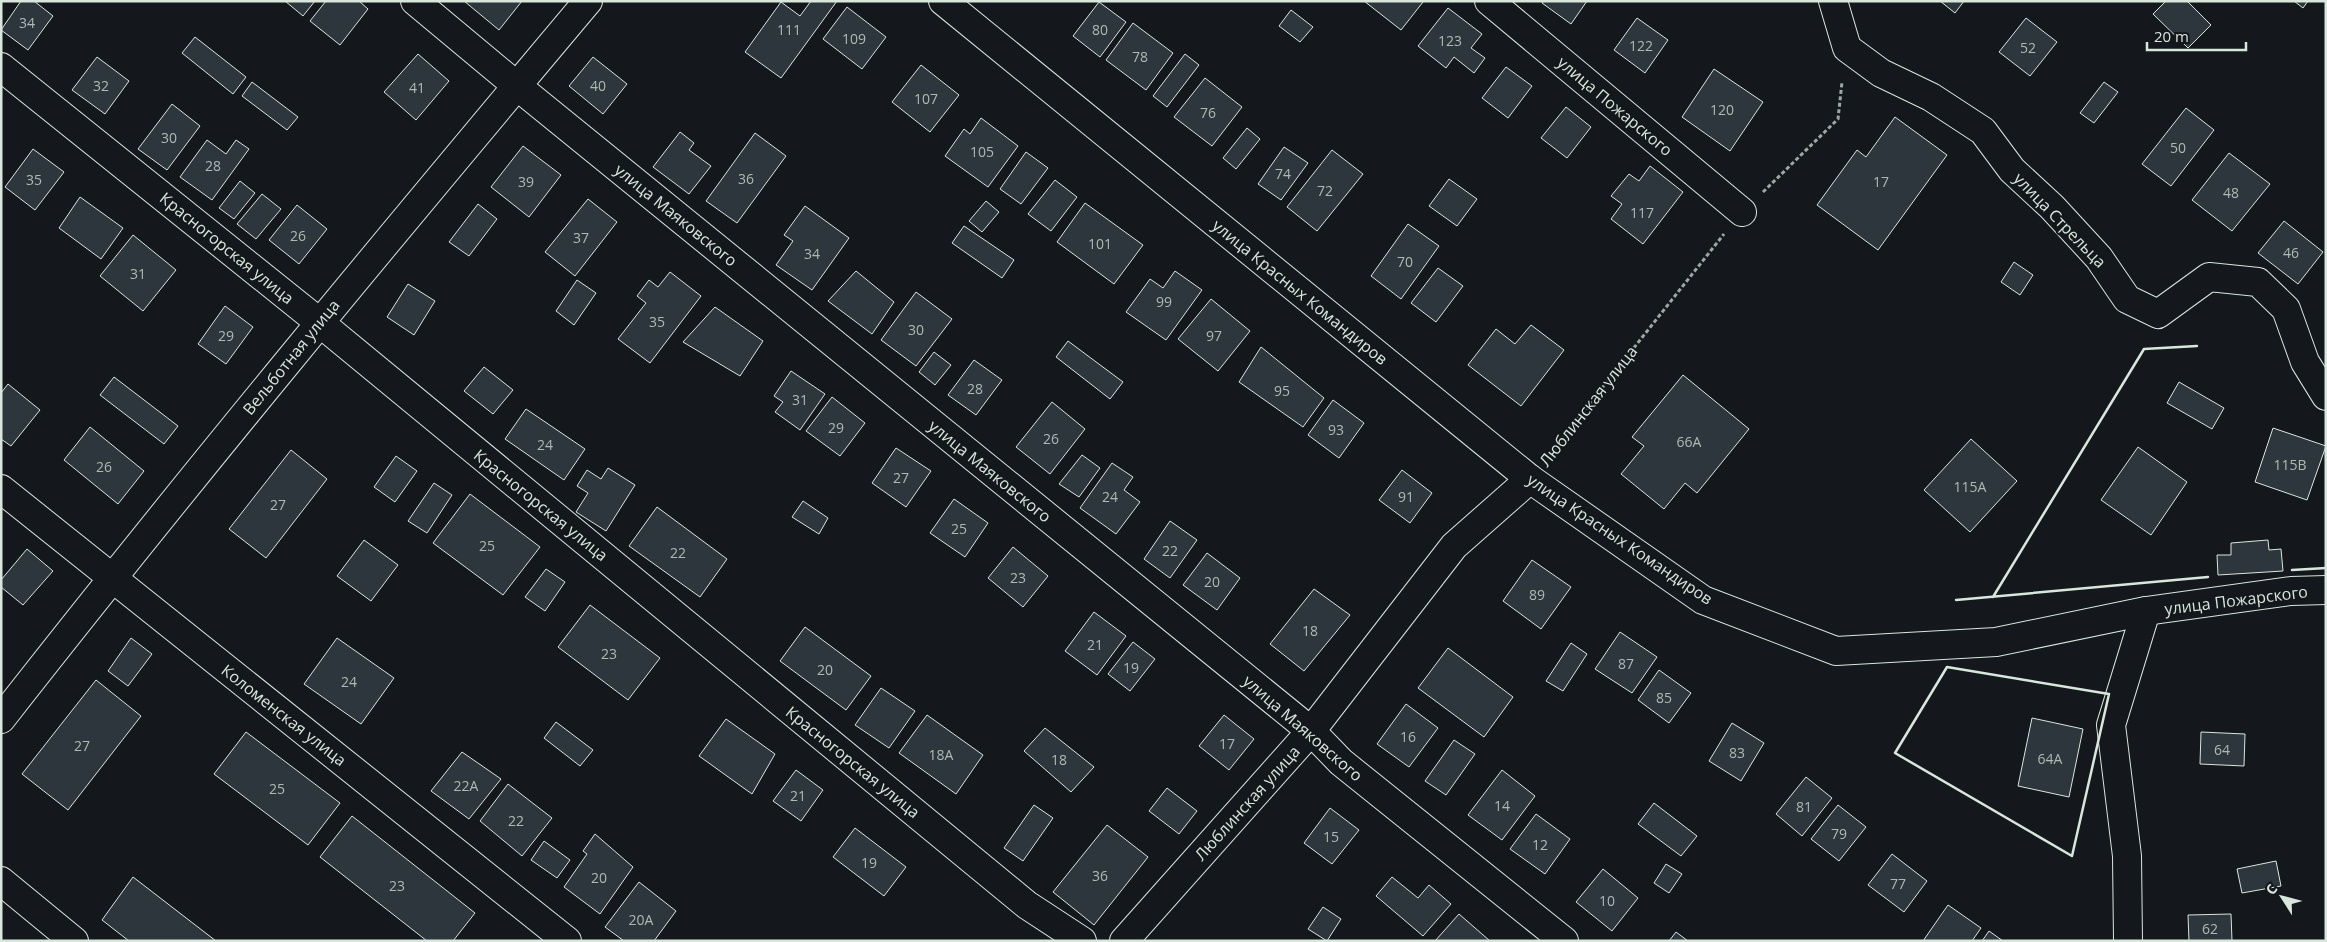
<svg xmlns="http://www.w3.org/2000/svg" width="2327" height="942" viewBox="0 0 2327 942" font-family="'Open Sans',sans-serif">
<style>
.building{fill:#2c363c;stroke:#d8e6dc}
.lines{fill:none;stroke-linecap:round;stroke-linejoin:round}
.street-casing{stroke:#d8e6dc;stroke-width:30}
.secondary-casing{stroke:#d8e6dc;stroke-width:30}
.path{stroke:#9da8a2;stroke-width:3;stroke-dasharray:4 2.5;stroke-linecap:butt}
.street{stroke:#14181c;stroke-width:28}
.secondary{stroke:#14181c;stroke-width:28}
.wall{stroke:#d8e6dc;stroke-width:2.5}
.labels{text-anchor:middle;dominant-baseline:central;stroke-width:4;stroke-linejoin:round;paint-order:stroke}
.number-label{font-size:14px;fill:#adbab4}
.street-label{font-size:16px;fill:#d8e6dc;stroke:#14181c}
</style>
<rect width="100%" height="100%" fill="#14181c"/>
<path class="building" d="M21 1H34L53 16 28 50 1 30Z
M285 1H315L303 16Z
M326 1H359L368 9 340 45 310 21Z
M464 1H522L499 30Z
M811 1H837L781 78 745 52 781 2 800 16Z
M1364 1H1422L1423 2 1401 30Z
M1543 1H1587L1571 24 1542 3Z
M1940 1H1964L1955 13Z
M2166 1H2187L2211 25 2188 48 2153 14Z
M2294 1H2308L2303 8Z
M1099 2 1126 22 1100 57 1073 36Z
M847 7 886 37 862 69 823 39Z
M1448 8 1482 34 1471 48 1485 58 1474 73 1454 57 1446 68 1418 46Z
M1291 10 1313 27 1300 42 1279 26Z
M1637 18 1668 40 1645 73 1614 50Z
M2026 18 2057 42 2030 76 1999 52Z
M1133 23 1173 53 1146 90 1106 60Z
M195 37 246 77 233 94 182 53Z
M418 54 449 81 416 120 384 92Z
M1185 54 1199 65 1167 107 1153 96Z
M97 57 129 81 105 114 72 90Z
M593 57 627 84 603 114 569 86Z
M921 65 959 95 930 132 892 102Z
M1506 67 1532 86 1508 118 1482 98Z
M1714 69 1763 102 1730 151 1682 117Z
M1205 78 1242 107 1212 146 1174 117Z
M252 82 298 117 287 130 242 96Z
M2104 82 2118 92 2094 123 2080 113Z
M172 104 200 126 167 170 138 149Z
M1566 107 1591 127 1567 158 1541 138Z
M2186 108 2214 130 2171 186 2142 164Z
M1895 117 1947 155 1878 250 1817 205 1857 150 1866 157Z
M981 118 1018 146 988 187 945 156 964 129 970 134Z
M1247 128 1260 139 1236 169 1223 158Z
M680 132 694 143 689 150 711 166 689 194 653 167Z
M755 133 786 156 737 223 706 201Z
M207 140 226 154 236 140 249 149 212 200 180 177Z
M523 146 561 175 529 217 491 187Z
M1284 147 1308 163 1281 200 1258 184Z
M33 149 64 172 35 210 5 187Z
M1332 150 1363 174 1317 231 1287 207Z
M1026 152 1048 168 1021 204 1000 189Z
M2229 153 2270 184 2232 231 2192 200Z
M1650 166 1683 192 1643 244 1611 219 1622 204 1611 196 1629 174 1639 181Z
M1449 179 1477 199 1457 226 1429 206Z
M1055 180 1077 197 1051 231 1028 214Z
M240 181 255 193 234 219 219 208Z
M262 194 281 209 256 239 237 224Z
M80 197 123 228 101 259 59 228Z
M588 199 617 222 575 276 545 252Z
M986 201 999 212 982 232 969 221Z
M1085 203 1143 245 1114 284 1057 242Z
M478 204 497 219 469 256 449 242Z
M297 205 327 229 299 264 269 240Z
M805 206 849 238 812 290 776 265 793 241 784 235Z
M2284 221 2323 252 2298 284 2258 253Z
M1408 224 1439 246 1401 299 1371 276Z
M964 226 1014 260 1002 278 952 243Z
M133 235 176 270 143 311 100 276Z
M2014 262 2033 275 2020 295 2001 282Z
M1438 268 1463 286 1436 322 1411 303Z
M856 271 894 302 872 334 828 301Z
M1175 271 1202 290 1166 340 1126 312 1150 279 1163 288Z
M670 272 701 296 650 363 618 339 646 303 637 296 649 280 658 287Z
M577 280 596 293 574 325 556 311Z
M408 284 435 301 414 335 387 317Z
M916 292 952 319 916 366 881 340Z
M1211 299 1250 331 1218 371 1178 339Z
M225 306 253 327 226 364 198 344Z
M715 307 763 341 740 376 683 342Z
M1531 325 1564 350 1521 406 1468 365 1496 329 1515 344Z
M1068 341 1123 382 1110 399 1056 357Z
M1261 347 1324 398 1303 427 1239 382Z
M934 352 951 365 935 385 919 372Z
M974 360 1002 380 976 415 948 395Z
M484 367 513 390 493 414 464 391Z
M791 371 825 394 800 430 775 412 783 402 774 396Z
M1683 375 1749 429 1697 493 1685 483 1664 509 1621 474 1644 446 1632 437Z
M114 377 178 426 164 444 100 395Z
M2179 382 2224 408 2212 429 2167 403Z
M8 384 40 410 11 446 1 439V393Z
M832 397 865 423 840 456 806 431Z
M1333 400 1364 423 1339 458 1308 435Z
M1052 402 1085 429 1050 474 1016 447Z
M526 409 585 449 564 480 505 439Z
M90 427 144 471 118 504 64 460Z
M2273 428 2326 446 2307 500 2255 482Z
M1971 439 2017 481 1970 532 1924 490Z
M2138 447 2187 482 2151 535 2101 500Z
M896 448 931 471 906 507 872 483Z
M291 450 327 479 266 558 229 529Z
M1082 455 1100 468 1079 497 1059 484Z
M396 456 417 471 395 502 374 487Z
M1112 463 1133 477 1124 490 1140 502 1116 534 1080 508Z
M608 468 635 485 606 531 576 512 588 493 577 486 587 470 601 479Z
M1402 470 1432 493 1410 523 1379 500Z
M434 483 452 495 427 533 408 521Z
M470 494 540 547 503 595 433 543Z
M954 499 988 523 965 557 930 533Z
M803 501 828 518 819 534 792 517Z
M657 507 727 559 700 597 629 546Z
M1170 521 1197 540 1170 578 1144 559Z
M364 540 398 565 371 601 337 576Z
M2268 540 2269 550 2281 549 2283 571 2218 575 2217 555H2231V543Z
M1013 547 1048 576 1023 607 988 578Z
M27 549 53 571 23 605 1 587V580Z
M1207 553 1240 578 1217 610 1183 585Z
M1532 560 1571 587 1541 629 1503 601Z
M546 569 565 582 545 611 525 597Z
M1314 589 1350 615 1304 671 1270 644Z
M590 605 660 658 628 700 558 647Z
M1094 612 1126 636 1097 675 1065 651Z
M805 627 871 676 846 710 780 661Z
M1620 632 1657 657 1632 693 1595 669Z
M131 638 152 654 128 686 108 671Z
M337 638 394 678 361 724 304 684Z
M1133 642 1155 659 1130 691 1108 674Z
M1571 643 1587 654 1563 691 1546 681Z
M1448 648 1513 697 1484 737 1418 688Z
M1659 670 1691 693 1669 723 1638 700Z
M96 680 141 716 68 810 22 774Z
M881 688 915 711 889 748 855 725Z
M1406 704 1438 728 1409 767 1377 744Z
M927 715 983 755 956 794 899 753Z
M1224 715 1254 739 1229 770 1199 746Z
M2032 718 2083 729 2069 797 2018 786Z
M726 719 775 754 752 794 699 756Z
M556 722 593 750 580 766 544 738Z
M1732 723 1764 743 1741 781 1709 761Z
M1045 728 1094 767 1071 792 1024 751Z
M246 732 340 803 308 845 214 774Z
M2201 732 2245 734 2244 766 2200 764Z
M1454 740 1475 754 1446 795 1425 781Z
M462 752 501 779 469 819 431 791Z
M796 770 823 790 801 821 773 801Z
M1502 770 1535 796 1502 840 1468 815Z
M1806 777 1832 798 1802 836 1776 814Z
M508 784 552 818 522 856 480 821Z
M1167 788 1197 811 1179 834 1149 811Z
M1654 803 1697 836 1681 856 1638 824Z
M1034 805 1053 818 1023 861 1004 848Z
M1838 805 1866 827 1839 861 1811 839Z
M1330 808 1359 830 1332 864 1304 843Z
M1536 814 1570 839 1545 874 1510 849Z
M352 816 475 913 453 941H427L320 857Z
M1107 825 1148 857 1094 925 1053 892Z
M855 828 906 867 884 896 833 857Z
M595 834 633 867 600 914 564 887 587 854 583 851Z
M544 841 570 860 557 878 531 860Z
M1892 854 1927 881 1904 912 1868 885Z
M2276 861 2281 886 2242 893 2237 869Z
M1666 864 1682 874 1669 893 1654 883Z
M1603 869 1638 898 1612 931 1576 902Z
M133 877 216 941H129L102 920Z
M1392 877 1418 898 1429 885 1451 904 1423 936 1376 896Z
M639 882 676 911 654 941H624L605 927Z
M1948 905 1981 928 1972 941H1923Z
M1323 907 1341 919 1327 941 1308 929Z
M1459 914 1490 941H1435Z
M2231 914 2232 941H2189L2188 915Z
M1989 931 2003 941H1982Z
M1676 932 1688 941H1669Z"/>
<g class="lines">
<g class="street-casing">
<path id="street" d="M415 1 517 86 1311 731 1341 762 1564 941
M1489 1 1742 212
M1833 1 1847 48 1881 73 1931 97 1983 131 2012 170 2052 207 2099 258 2127 299 2158 314 2209 277 2258 282 2286 309 2305 362 2326 396
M1 67 319 322 1027 905 1082 941
M1 489 567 941
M1 719C192 475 389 238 588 1
M1 881 74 941
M1124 941 1311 731 1454 546 1530 479
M2128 941 2127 856 2111 725 2146 611"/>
</g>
<g class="secondary-casing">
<path id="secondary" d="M943 1 1530 479 1703 600 1836 651 1996 642 2146 611 2291 591 2326 590"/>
</g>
<path class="path" d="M1763 192 1838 119 1842 82
M1549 455 1724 234"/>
<use href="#street" class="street"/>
<use href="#secondary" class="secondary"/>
<path class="wall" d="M2292 570 2326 568
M1993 597 2144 349 2197 346
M1956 600 2208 577
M1947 667 2109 694 2072 856 1895 753Z"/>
</g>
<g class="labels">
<g class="number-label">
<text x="27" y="22">34</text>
<text x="789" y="29">111</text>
<text x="1100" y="29">80</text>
<text x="854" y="38">109</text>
<text x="1450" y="40">123</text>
<text x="1641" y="45">122</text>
<text x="2028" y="47">52</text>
<text x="1140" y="56">78</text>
<text x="101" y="85">32</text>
<text x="598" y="85">40</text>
<text x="417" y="87">41</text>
<text x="926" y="98">107</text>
<text x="1722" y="109">120</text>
<text x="1208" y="112">76</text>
<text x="169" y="137">30</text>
<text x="2178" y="147">50</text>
<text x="982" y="151">105</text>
<text x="213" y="165">28</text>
<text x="1283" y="173">74</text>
<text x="746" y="178">36</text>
<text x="34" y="179">35</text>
<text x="526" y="181">39</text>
<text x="1881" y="181">17</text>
<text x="1325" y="190">72</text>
<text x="2231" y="192">48</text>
<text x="1642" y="212">117</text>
<text x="298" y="235">26</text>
<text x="581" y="237">37</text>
<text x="1100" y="243">101</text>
<text x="2291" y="252">46</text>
<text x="812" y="253">34</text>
<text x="1405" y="261">70</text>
<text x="138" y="273">31</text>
<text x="1164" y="301">99</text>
<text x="657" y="321">35</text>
<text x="916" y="329">30</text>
<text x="226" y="335">29</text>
<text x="1214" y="335">97</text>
<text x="975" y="388">28</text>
<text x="1282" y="390">95</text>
<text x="800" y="399">31</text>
<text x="836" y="427">29</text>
<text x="1336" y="429">93</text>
<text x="1051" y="438">26</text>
<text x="1689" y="441">66А</text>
<text x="545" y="444">24</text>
<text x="2290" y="464">115В</text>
<text x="104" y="466">26</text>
<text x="901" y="477">27</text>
<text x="1970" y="486">115А</text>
<text x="1110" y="496">24</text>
<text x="1406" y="496">91</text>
<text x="278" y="504">27</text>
<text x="959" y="528">25</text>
<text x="487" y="545">25</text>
<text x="1170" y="550">22</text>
<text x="678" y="552">22</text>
<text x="1018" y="577">23</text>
<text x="1212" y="581">20</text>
<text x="1537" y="594">89</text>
<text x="1310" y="630">18</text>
<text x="1095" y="644">21</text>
<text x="609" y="653">23</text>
<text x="1626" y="663">87</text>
<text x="1131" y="667">19</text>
<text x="825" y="669">20</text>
<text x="349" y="681">24</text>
<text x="1664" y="697">85</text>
<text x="1408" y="736">16</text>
<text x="1227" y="743">17</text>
<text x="82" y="745">27</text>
<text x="2222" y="749">64</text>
<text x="1737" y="752">83</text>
<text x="941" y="754">18А</text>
<text x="2050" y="758">64А</text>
<text x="1059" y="759">18</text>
<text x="466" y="785">22А</text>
<text x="277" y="788">25</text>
<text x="798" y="795">21</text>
<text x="1502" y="805">14</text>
<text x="1804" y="806">81</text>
<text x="516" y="820">22</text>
<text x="1839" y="833">79</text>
<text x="1331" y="836">15</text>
<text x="1540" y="844">12</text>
<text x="869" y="862">19</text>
<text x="1100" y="875">36</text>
<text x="599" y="877">20</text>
<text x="1898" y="883">77</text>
<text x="397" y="885">23</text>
<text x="1607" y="900">10</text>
<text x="641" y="919">20А</text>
<text x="2210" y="928">62</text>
</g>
<g class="street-label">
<text transform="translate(1615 106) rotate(40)">улица Пожарского</text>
<text transform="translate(676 215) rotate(39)">улица Маяковского</text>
<text transform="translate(2060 220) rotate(46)">улица Стрельца</text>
<text transform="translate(227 248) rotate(39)">Красногорская улица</text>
<text transform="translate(1300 292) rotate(39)">улица Красных Командиров</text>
<text transform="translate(291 357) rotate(-51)">Вельботная улица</text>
<text transform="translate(1588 406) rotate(-52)">Люблинская улица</text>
<text transform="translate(990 471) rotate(39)">улица Маяковского</text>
<text transform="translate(541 505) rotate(39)">Красногорская улица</text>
<text transform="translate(1620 539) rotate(34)">улица Красных Командиров</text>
<text transform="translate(2236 600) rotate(-7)">улица Пожарского</text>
<text transform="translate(284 715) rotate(38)">Коломенская улица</text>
<text transform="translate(1303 728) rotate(41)">улица Маяковского</text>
<text transform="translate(853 762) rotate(39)">Красногорская улица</text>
<text transform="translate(1247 803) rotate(-48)">Люблинская улица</text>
</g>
</g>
<rect width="2327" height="942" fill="none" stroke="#d8e6dc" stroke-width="5"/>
<g transform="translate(2282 897) rotate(306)" stroke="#14181c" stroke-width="4" paint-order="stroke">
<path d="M0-4L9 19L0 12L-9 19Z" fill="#d8e6dc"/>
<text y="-8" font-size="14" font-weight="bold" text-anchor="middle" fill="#d8e6dc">С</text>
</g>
<path d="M2147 42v8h99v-8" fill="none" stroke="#d8e6dc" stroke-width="2.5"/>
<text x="2154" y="42" font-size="15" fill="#d8e6dc" stroke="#14181c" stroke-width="4" paint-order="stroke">20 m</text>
</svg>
